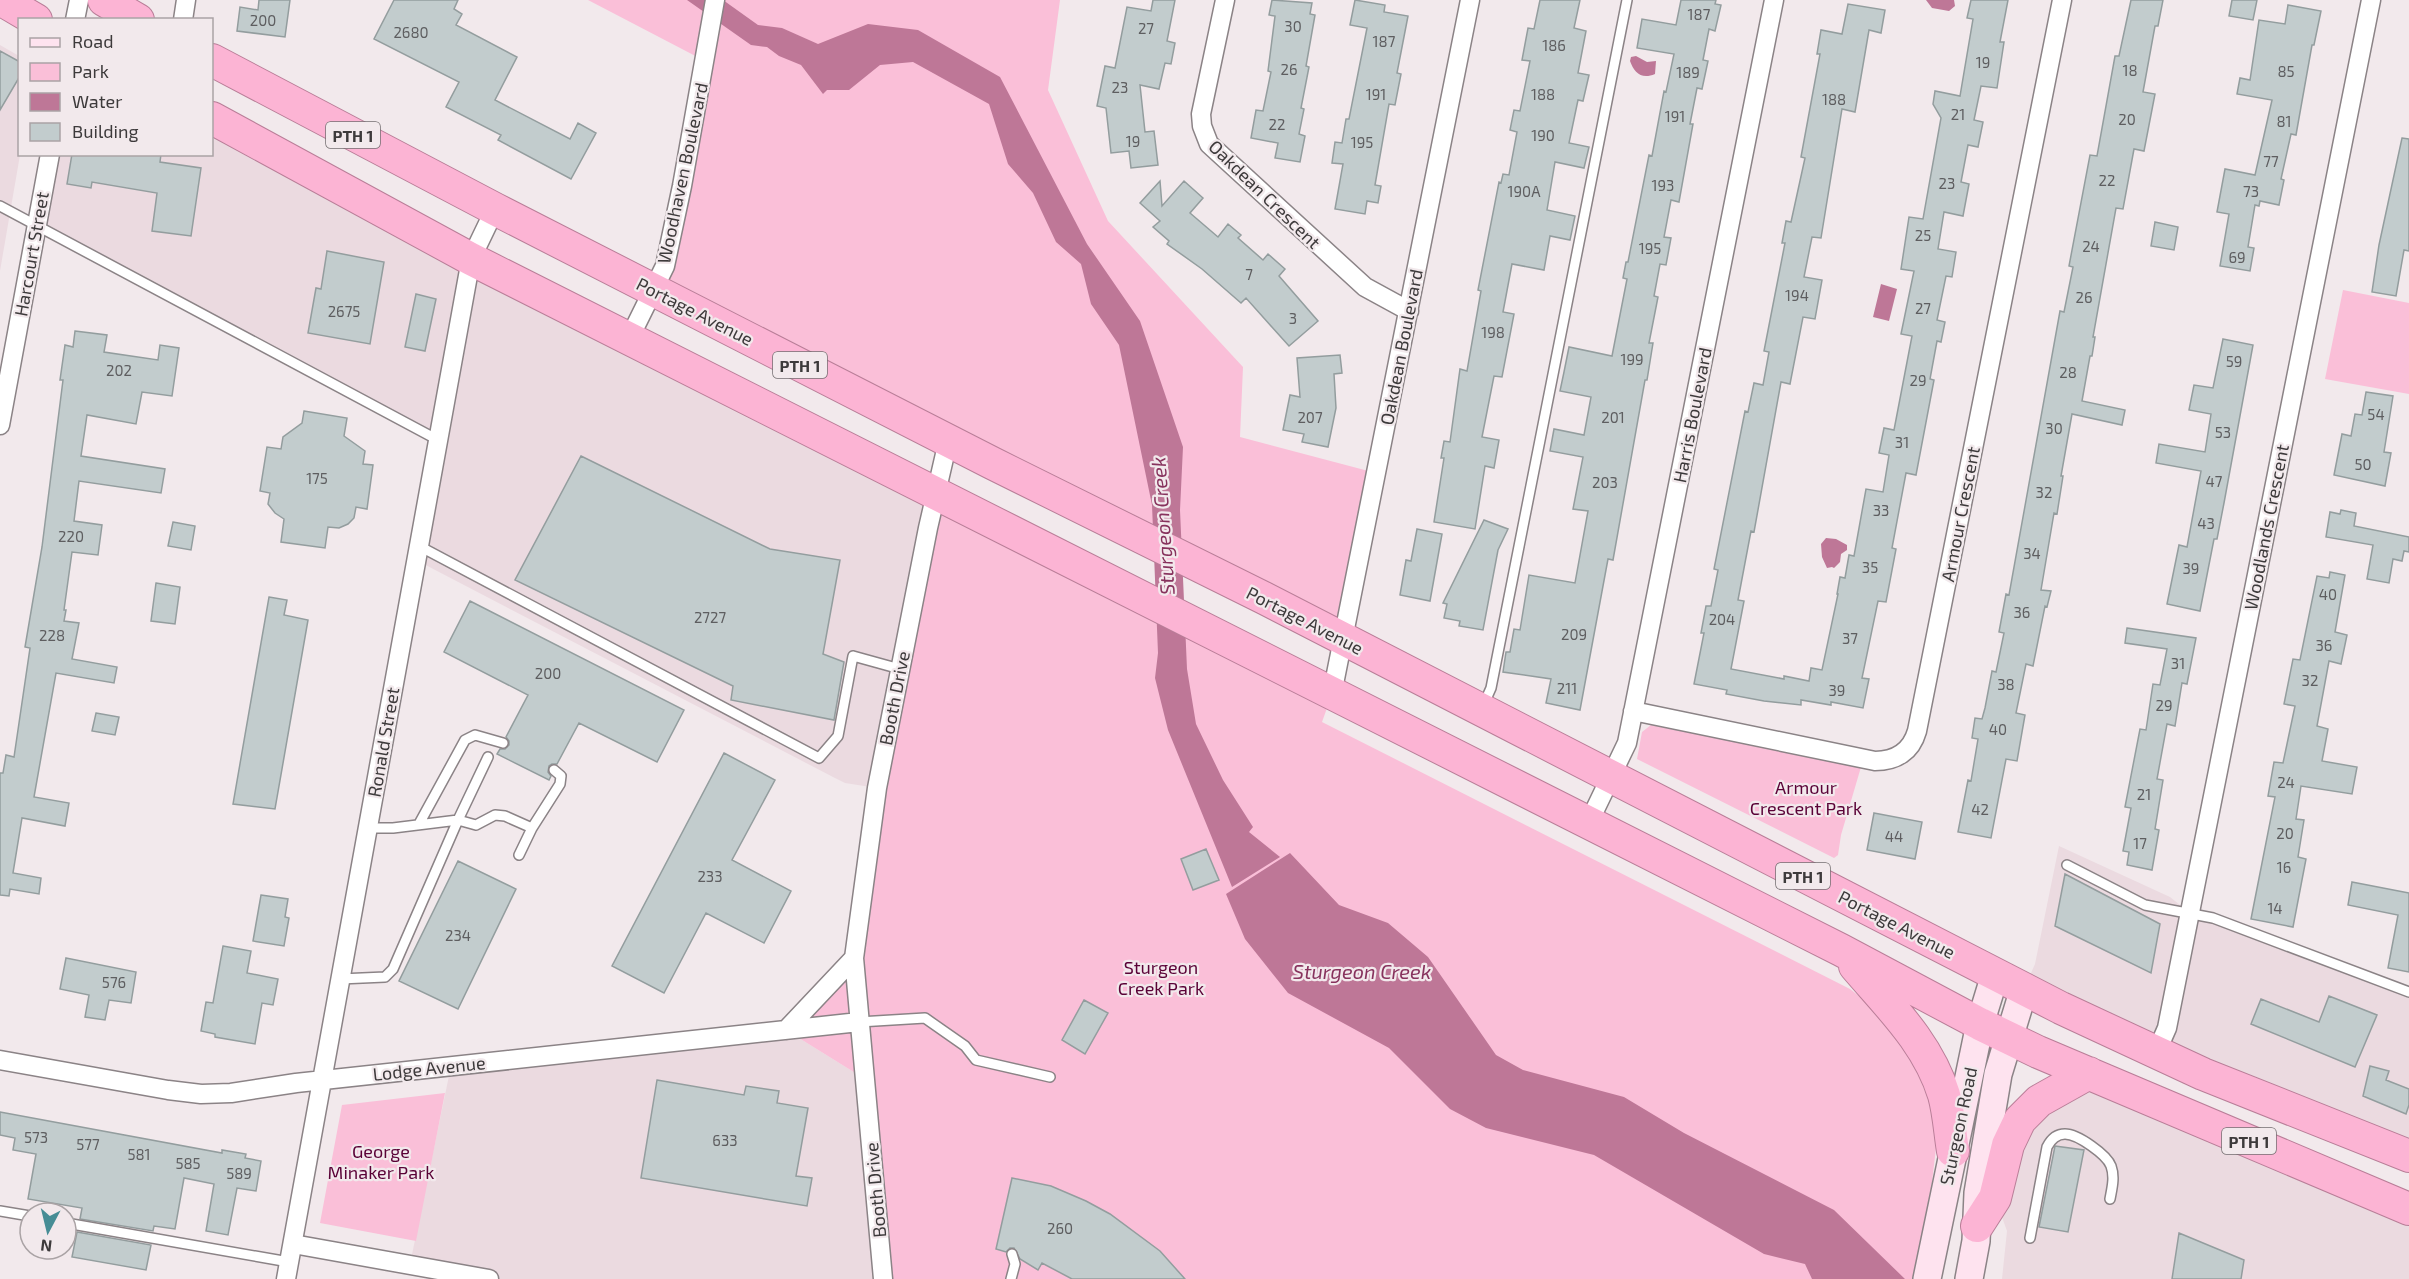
<svg xmlns="http://www.w3.org/2000/svg" width="2409" height="1279" viewBox="0 0 2409 1279" font-family="'Exo 2',sans-serif">
<style>
.built{fill:#ebdae0}
.green{fill:#fabfd8}
.water{fill:#be7797}
.building{fill:#c2cccd;stroke:#939d9e;stroke-width:1.5}
.lines{fill:none;stroke-linecap:round;stroke-linejoin:round}
.service-casing{stroke:#8b8386;stroke-width:12}
.minor-casing{stroke:#8b8386;stroke-width:21}
.secondary-casing{stroke:#8b8386;stroke-width:30}
.trunk-casing{stroke:#b97e98;stroke-width:34}
.service{stroke:#fff;stroke-width:9}
.minor{stroke:#fff;stroke-width:18}
.secondary{stroke:#fee3ef;stroke-width:27}
.trunk{stroke:#fcb4d4;stroke-width:32}
.labels{text-anchor:middle;dominant-baseline:central;stroke-width:4.5;stroke-linejoin:round;paint-order:stroke}
.number-label{font-size:15px;fill:#5e5e60}
.shield{fill:#f2e9ec;stroke:#736e70;stroke-width:1.5}
.shield-label{font-size:16px;font-weight:bold;fill:#3d3a3b}
.street-label{font-size:18px;fill:#3d3a3b;stroke:#f2e9ec}
.park-label{font-size:18px;fill:#5a0237;stroke:#f2e9ec}
.water-label{font-size:20px;font-style:italic;fill:#87325d;stroke:#f2e9ec}
</style>
<rect width="100%" height="100%" fill="#f2e9ec"/>
<path class="built" d="M0 45 19 56 20 155 0 271Z
M212 118 936 493 877 788 845 783 833 777 416 560 438 440 37 225 50 155 212 154Z
M2059 846 2170 897 2190 913 2409 992V1156L2024 989 2035 964Z
M786 1030 865 1079 883 1279H459L409 1269 451 1066Z
M2089 1073 2409 1209V1279H2002L2007 1231 1995 1198 2008 1145Z"/>
<path class="green" d="M588 0H1060L1048 90 1108 221 1243 367 1240 437 1376 473 1342 639 653 289 705 61Z
M2343 290 2409 303V394L2325 379Z
M936 493 1332 694 1322 722 1850 989 1878 1011 1909 1045 1935 1109 1936 1148 1929 1207 1927 1279H883L865 1079 786 1030 854 958Z
M1651 725 1861 767 1841 835 1838 855 1834 858 1637 759 1642 732Z
M445 1093 416 1241 320 1223 342 1105Z"/>
<path class="water" d="M687 0H723L758 25 782 28 818 44 868 24 918 30 1000 77 1087 244 1140 321 1183 447 1180 510 1187 669 1196 724 1223 780 1253 827 1249 832 1280 857 1232 887 1168 730 1155 678 1158 653 1152 505 1119 345 1091 304 1081 264 1056 242 1033 193 1008 164 989 104 913 62 880 65 849 90H827L823 94 801 65 779 56 767 47 751 45Z
M1926 0H1954L1955 6 1949 11 1932 8Z
M1636 56 1647 62 1656 61 1655 74C1641 80 1634 72 1630 61L1631 57Z
M1881 284 1897 289 1889 321 1873 317Z
M1826 538 1836 539 1847 545V550L1841 554 1840 562 1834 568 1832 567 1827 568 1822 557 1821 544Z
M1290 853 1339 905 1388 923 1428 957 1496 1055 1523 1070 1624 1097 1684 1133 1834 1210 1905 1279H1812L1805 1264 1764 1254 1594 1155 1486 1128 1450 1109 1389 1048 1288 993 1245 939 1226 894Z"/>
<path class="building" d="M259 0H290L285 37 237 31 240 7 258 10Z
M394 0H458L454 9 462 14 456 25 517 57 495 100 570 139 578 123 596 133 571 179 498 140 501 135 446 107 459 82 374 39Z
M1153 0H1175L1167 41 1175 43 1171 64 1165 63 1159 89 1140 85 1145 132 1154 131 1158 165 1131 168 1129 151 1111 153 1106 108 1097 106 1105 66 1115 68 1127 7 1151 11Z
M1272 0 1312 3 1310 14 1315 15 1306 66 1309 67 1301 108 1304 109 1299 134 1305 136 1300 162 1275 158 1278 143 1251 138 1256 110 1263 111 1271 72 1268 71 1275 16 1269 15Z
M1355 0 1385 5 1384 12 1408 16 1397 73 1401 74 1395 105 1389 104 1375 185 1381 186 1378 203 1367 201 1365 214 1335 209 1343 164 1332 163 1335 142 1342 143 1346 119H1349L1367 28 1350 25Z
M1540 0H1580L1574 28 1586 31 1578 73 1589 75 1583 101 1578 100 1569 143 1589 147 1584 168 1555 162 1547 210 1575 216 1570 240 1550 236 1544 270 1512 264 1503 312 1514 314 1502 377 1494 376 1482 437 1499 440 1494 468 1485 466 1475 529 1434 522 1444 458H1441L1444 441 1450 442 1460 369 1467 371 1481 291 1478 290 1499 182 1501 183 1503 174 1509 175 1517 132 1510 130 1514 110 1520 111 1530 61 1522 60 1528 28 1534 29Z
M1681 0H1716L1715 4 1721 5 1715 31 1709 29 1703 60 1708 61 1702 89 1697 88 1690 124H1693L1679 202 1671 200 1664 237 1671 238 1666 265 1660 264 1654 296 1658 297 1649 343H1653L1647 380H1645L1613 560 1608 559 1580 710 1546 703 1551 679 1503 672 1506 652H1510L1514 629 1520 630 1529 575 1575 583 1588 511 1573 509 1583 457 1550 451 1554 429 1584 435 1591 397 1560 391 1564 372 1569 347 1612 356 1627 279 1623 278 1626 262H1628L1649 155 1652 156 1664 91 1666 92 1674 54 1637 48 1642 19 1676 25Z
M1971 0H2008L2000 42H2004L1997 88 1981 86 1974 120 1983 122 1978 147 1968 145 1961 182 1969 184 1963 216 1944 212 1938 249 1956 252 1952 277 1946 276 1937 320 1945 322 1941 342 1937 341 1930 379 1934 380 1916 475 1906 473 1892 548 1896 549 1886 602 1878 601 1862 678 1869 679 1863 708 1831 702V705L1801 700V705L1764 701 1726 694 1727 690 1694 684 1704 633H1701L1706 606H1711L1718 570 1714 569 1745 411 1748 412 1754 383 1763 385 1769 352 1764 351 1785 243H1782L1786 221 1791 222 1805 158 1801 157 1820 54H1817L1821 30 1842 34 1848 4 1885 10 1881 33 1869 30 1855 112 1842 109 1821 238 1812 237 1804 277 1822 280 1815 319 1803 317 1790 384 1781 382 1754 532 1751 531 1738 600 1744 601 1731 669 1784 679V676L1809 681 1811 668 1822 670 1838 594H1837L1840 577 1845 578 1849 555 1854 556 1866 489 1883 492 1889 455 1879 453 1884 428 1894 430 1912 336 1901 334 1914 271 1901 269 1909 217 1923 219 1941 118 1933 104 1935 91 1960 96 1973 19 1967 18Z
M2131 0H2163L2158 26H2155L2143 92 2155 94 2144 151 2134 149 2123 209 2116 208 2093 337H2095L2092 356H2090L2082 401 2125 410 2122 425 2072 414 2061 476H2063L2057 514 2054 513 2041 590 2051 591 2047 607 2045 606 2033 666 2026 664 2016 713 2025 715 2017 761 2006 759 1991 838 1958 832 1968 780 1971 781 1978 739 1972 738 1975 718 1982 719 1985 708 1992 671 1996 672 2004 633 1999 632 2006 594 2009 595 2060 311 2064 312 2073 267 2069 266 2090 155 2097 156 2115 56H2119Z
M2232 0H2257L2253 20 2229 16Z
M2288 5 2321 11 2314 45H2312L2296 135 2291 134 2281 179 2284 180 2279 205 2260 201 2259 206 2255 205 2248 247 2254 248 2250 271 2220 266 2229 214 2217 212 2225 169 2255 175 2272 100 2237 94 2240 78 2250 80 2259 20 2285 24Z
M0 51 20 62V76L0 110Z
M2402 138 2409 139V251L2404 250 2396 296 2372 292 2379 245Z
M72 154H161L160 162 201 168 191 236 152 231 157 193 92 182 91 188 67 184Z
M1160 181 1162 206 1184 181 1203 198 1190 213 1218 237 1228 224 1241 235 1238 238 1263 260 1268 254 1285 269 1279 276 1318 321 1289 346 1246 298 1241 303 1202 269 1167 244 1169 241 1153 227 1160 221 1140 203Z
M2155 222 2178 227 2174 250 2151 246Z
M327 251 384 262 370 344 308 333 316 288 321 289Z
M416 294 436 299 425 351 405 347Z
M75 331 107 335 104 352 158 360 160 345 179 348 172 396 142 392 136 424 87 415 81 456 165 469 161 493 79 481 74 521 102 525 98 555 72 552 64 610H66L64 621 79 623 72 659 117 667 114 683 56 673 34 797 69 803 65 826 22 818 13 873 41 878 39 894 10 889 9 896 0 895V773H3L6 755 14 757 30 648 25 647 42 547 63 380H60L65 345 73 347Z
M2223 339 2253 345 2224 503 2217 539H2214L2200 611 2167 604 2179 545 2187 547 2201 471 2156 463 2159 444 2205 452 2211 414 2189 410 2194 385 2213 388Z
M1340 355 1342 373 1334 374 1336 408 1328 447 1302 442 1304 434 1283 430 1290 395 1300 397 1297 358Z
M2366 392 2393 396 2384 452 2391 453 2385 486 2334 475 2342 434 2351 436 2355 414 2362 415Z
M304 411 347 418 344 436 365 451 363 464 373 465 367 509 356 507 354 518 348 524 339 528 328 527 325 548 281 542 284 519 275 513 268 504 270 493 260 491 267 447 281 449 283 437 302 423Z
M581 456 770 549 840 560 823 654 844 662 834 720 731 700 733 686 515 580Z
M2341 510 2356 513 2354 526 2409 537V552L2404 551 2402 561 2393 559 2389 583 2367 579 2373 545 2326 537 2330 512 2340 514Z
M1484 520 1508 529 1498 550 1483 630 1459 626 1460 621 1444 618 1447 604 1443 603Z
M173 522 195 526 191 550 168 546Z
M1417 529 1442 534 1430 601 1400 595 1406 560 1411 561Z
M2330 572 2345 575 2335 632 2347 635 2341 664 2329 661 2317 726 2328 729 2322 761 2357 767 2352 794 2301 786 2296 819 2304 820 2298 857 2306 859 2293 927 2251 919 2275 797 2268 796 2274 762 2283 763 2295 706 2284 704 2293 659 2300 660 2317 576 2329 578Z
M156 583 180 587 175 624 151 621Z
M269 597 287 600 284 615 308 620 275 809 233 804Z
M470 601 684 710 657 762 579 723 557 764H552L549 766 548 772 551 776 549 780 497 754 500 749H505L509 745V741L506 737 528 695 444 652Z
M2127 628 2196 638 2187 684 2182 683 2175 726 2167 724 2157 779 2163 780 2155 829 2159 830 2152 870 2127 865 2129 852 2123 851 2131 808 2125 807 2140 729 2146 730 2153 684 2160 685 2167 649 2125 643Z
M96 713 119 717 115 735 92 731Z
M724 753 775 780 732 860 791 891 764 943 706 913 664 993 612 966Z
M1874 813 1922 822 1915 859 1867 850Z
M1206 849 1219 880 1193 890 1181 859Z
M458 861 516 889 458 1009 399 981Z
M2065 874 2160 924 2151 973 2055 926Z
M2352 882 2409 893V972L2388 968 2398 915 2348 905Z
M261 895 288 899 285 917 289 918 284 946 253 941Z
M223 946 251 951 247 973 278 979 273 1005 262 1003 255 1044 215 1037V1034L201 1031 206 1002 213 1003Z
M66 958 136 972 131 1003 109 1000 105 1020 85 1017 89 995 60 989Z
M2329 996 2377 1015 2355 1067 2251 1024 2261 999 2319 1022Z
M1084 1000 1108 1013 1085 1054 1062 1040Z
M2370 1066 2389 1071 2386 1080 2409 1089V1105L2406 1114 2363 1096Z
M657 1080 744 1095 746 1086 779 1091 777 1103 808 1108 796 1176 812 1178 807 1206 641 1178Z
M0 1112 222 1153V1150L246 1154 245 1158 261 1161 256 1191 237 1188 228 1235 206 1231 214 1184 184 1178 175 1229 154 1226 153 1231 80 1219 82 1208 28 1199 36 1154 13 1150 15 1138 0 1135Z
M2055 1146 2084 1150 2068 1232 2039 1227Z
M1012 1178 1051 1186 1086 1201 1110 1214 1160 1251 1185 1279H1072L1042 1263 1038 1270 1020 1259 1014 1248H1010L1006 1252 996 1249Z
M77 1232 151 1245 146 1270 72 1257Z
M2179 1233 2244 1260 2241 1279H2172Z"/>
<g class="lines">
<g class="service-casing">
<path id="service" d="M0 206 438 440
M419 546 819 758 838 736 853 656 900 669
M1483 706 1491 688 1627 0
M419 824 465 740 475 735 503 743
M368 828H393L458 820 476 825 495 815 505 816 532 828 560 784 561 776 554 770
M519 855 532 828
M2067 865 2145 905 2213 918 2409 992
M340 979 385 977 393 969 458 820 488 757
M859 1022 925 1018 965 1046 976 1060 1050 1077
M0 1211 30 1216
M66 1223 289 1262
M2030 1238 2047 1147C2051 1139 2056 1134 2065 1134 2078 1134 2107 1155 2111 1166 2115 1177 2112 1188 2110 1199
M1011 1279 1015 1264 1012 1254"/>
</g>
<g class="minor-casing">
<path id="minor" d="M1225 0 1201 114 1202 126 1209 144 1365 287 1409 311
M75 20 79 0
M183 20 186 0
M629 339 665 266 682 186 715 0
M0 425 50 154
M1332 694 1470 0
M1633 711 1875 761C1896 761 1911 752 1917 731L2062 0
M1589 822 1627 743 1774 0
M786 1030 854 958
M2156 1053 2167 1028 2371 0
M0 1060 168 1090 201 1094 231 1093 296 1083 859 1022
M293 1244 489 1279
M286 1279 471 259 495 209
M883 1279 854 958 877 788 928 528 948 441"/>
</g>
<g class="secondary-casing">
<path id="secondary" d="M1927 1279 1980 1024 1995 975
M1969 1279 1976 1241 1978 1193 1998 1074 2024 989"/>
</g>
<g class="trunk-casing">
<path id="trunk" d="M2 0 36 20
M104 0 138 20
M212 60 495 209 992 463 1264 598 2061 1008 2203 1074 2409 1156
M212 118 471 259 1841 950 1980 1024 2038 1052 2409 1209
M1855 966C1890 1007 1928 1043 1944 1095 1949 1113 1950 1133 1953 1151
M1977 1226 1995 1198 2008 1145 2020 1120 2039 1101 2089 1073"/>
</g>
<use href="#service" class="service"/>
<use href="#minor" class="minor"/>
<use href="#secondary" class="secondary"/>
<use href="#trunk" class="trunk"/>
</g>
<g class="labels">
<g class="number-label">
<text x="1699" y="14">187</text>
<text x="263" y="20">200</text>
<text x="1293" y="26">30</text>
<text x="1146" y="28">27</text>
<text x="411" y="32">2680</text>
<text x="1384" y="41">187</text>
<text x="1554" y="45">186</text>
<text x="1983" y="62">19</text>
<text x="1289" y="69">26</text>
<text x="2130" y="70">18</text>
<text x="2286" y="71">85</text>
<text x="1688" y="72">189</text>
<text x="1120" y="87">23</text>
<text x="1376" y="94">191</text>
<text x="1543" y="94">188</text>
<text x="1834" y="99">188</text>
<text x="1958" y="114">21</text>
<text x="1675" y="116">191</text>
<text x="2127" y="119">20</text>
<text x="2284" y="121">81</text>
<text x="1277" y="124">22</text>
<text x="1543" y="135">190</text>
<text x="1133" y="141">19</text>
<text x="1362" y="142">195</text>
<text x="2271" y="161">77</text>
<text x="2107" y="180">22</text>
<text x="1947" y="183">23</text>
<text x="1663" y="185">193</text>
<text x="1524" y="191">190A</text>
<text x="2251" y="191">73</text>
<text x="1923" y="235">25</text>
<text x="2091" y="246">24</text>
<text x="1650" y="248">195</text>
<text x="2237" y="257">69</text>
<text x="1249" y="274">7</text>
<text x="1797" y="295">194</text>
<text x="2084" y="297">26</text>
<text x="1923" y="308">27</text>
<text x="344" y="311">2675</text>
<text x="1293" y="318">3</text>
<text x="1493" y="332">198</text>
<text x="1632" y="359">199</text>
<text x="2234" y="361">59</text>
<text x="119" y="370">202</text>
<text x="2068" y="372">28</text>
<text x="1918" y="380">29</text>
<text x="2376" y="414">54</text>
<text x="1310" y="417">207</text>
<text x="1613" y="417">201</text>
<text x="2054" y="428">30</text>
<text x="2223" y="432">53</text>
<text x="1902" y="442">31</text>
<text x="2363" y="464">50</text>
<text x="317" y="478">175</text>
<text x="2214" y="481">47</text>
<text x="1605" y="482">203</text>
<text x="2044" y="492">32</text>
<text x="1881" y="510">33</text>
<text x="2206" y="523">43</text>
<text x="71" y="536">220</text>
<text x="2032" y="553">34</text>
<text x="1870" y="567">35</text>
<text x="2191" y="568">39</text>
<text x="2328" y="594">40</text>
<text x="2022" y="612">36</text>
<text x="710" y="617">2727</text>
<text x="1722" y="619">204</text>
<text x="1574" y="634">209</text>
<text x="52" y="635">228</text>
<text x="1850" y="638">37</text>
<text x="2324" y="645">36</text>
<text x="2178" y="663">31</text>
<text x="548" y="673">200</text>
<text x="2310" y="680">32</text>
<text x="2006" y="684">38</text>
<text x="1567" y="688">211</text>
<text x="1837" y="690">39</text>
<text x="2164" y="705">29</text>
<text x="1998" y="729">40</text>
<text x="2286" y="782">24</text>
<text x="2144" y="794">21</text>
<text x="1980" y="809">42</text>
<text x="2285" y="833">20</text>
<text x="1894" y="836">44</text>
<text x="2140" y="843">17</text>
<text x="2284" y="867">16</text>
<text x="710" y="876">233</text>
<text x="2275" y="908">14</text>
<text x="458" y="935">234</text>
<text x="114" y="982">576</text>
<text x="36" y="1137">573</text>
<text x="725" y="1140">633</text>
<text x="88" y="1144">577</text>
<text x="139" y="1154">581</text>
<text x="188" y="1163">585</text>
<text x="239" y="1173">589</text>
<text x="1060" y="1228">260</text>
</g>
<g class="shield">
<rect x="326" y="122" width="54" height="26" rx="4.5"/>
<rect x="773" y="352" width="54" height="26" rx="4.5"/>
<rect x="1776" y="863" width="54" height="26" rx="4.5"/>
<rect x="2222" y="1128" width="54" height="26" rx="4.5"/>
</g>
<g class="shield-label">
<text x="353" y="135">PTH 1</text>
<text x="800" y="365">PTH 1</text>
<text x="1803" y="876">PTH 1</text>
<text x="2249" y="1141">PTH 1</text>
</g>
<g class="street-label">
<text transform="translate(682 173) rotate(-78)">Woodhaven Boulevard</text>
<text transform="translate(1265 194) rotate(44)">Oakdean Crescent</text>
<text transform="translate(31 254) rotate(-80)">Harcourt Street</text>
<text transform="translate(695 311) rotate(27)">Portage Avenue</text>
<text transform="translate(1401 347) rotate(-79)">Oakdean Boulevard</text>
<text transform="translate(1692 415) rotate(-79)">Harris Boulevard</text>
<text transform="translate(1960 514) rotate(-79)">Armour Crescent</text>
<text transform="translate(2266 527) rotate(-79)">Woodlands Crescent</text>
<text transform="translate(1305 620) rotate(27)">Portage Avenue</text>
<text transform="translate(894 698) rotate(-79)">Booth Drive</text>
<text transform="translate(383 742) rotate(-80)">Ronald Street</text>
<text transform="translate(1897 924) rotate(27)">Portage Avenue</text>
<text transform="translate(429 1068) rotate(-6)">Lodge Avenue</text>
<text transform="translate(1958 1126) rotate(-78)">Sturgeon Road</text>
<text transform="translate(875 1190) rotate(-95)">Booth Drive</text>
</g>
<g class="park-label">
<text x="1806" y="787">Armour<tspan x="1806" dy="21">Crescent Park</tspan></text>
<text x="1161" y="967">Sturgeon<tspan x="1161" dy="21">Creek Park</tspan></text>
<text x="381" y="1151">George<tspan x="381" dy="21">Minaker Park</tspan></text>
</g>
<g class="water-label">
<text transform="translate(1162 526) rotate(-94)">Sturgeon Creek</text>
<text x="1362" y="971">Sturgeon Creek</text>
</g>
</g>
<rect x="18" y="18" width="195" height="138" fill="#f2e9ec" stroke="#aaa3a5" stroke-width="1.5"/>
<rect x="30" y="38" width="30" height="9" fill="#fee3ef" stroke="#aaa3a5" stroke-width="1.5"/>
<text x="72" y="48" font-size="18" fill="#3d3a3b">Road</text>
<rect x="30" y="63" width="30" height="18" fill="#fabfd8" stroke="#aaa3a5" stroke-width="1.5"/>
<text x="72" y="78" font-size="18" fill="#3d3a3b">Park</text>
<rect x="30" y="93" width="30" height="18" fill="#be7797" stroke="#aaa3a5" stroke-width="1.5"/>
<text x="72" y="108" font-size="18" fill="#3d3a3b">Water</text>
<rect x="30" y="123" width="30" height="18" fill="#c2cccd" stroke="#aaa3a5" stroke-width="1.5"/>
<text x="72" y="138" font-size="18" fill="#3d3a3b">Building</text>
<g transform="translate(48 1231) rotate(187)"><circle r="28" fill="#f2e9ec" stroke="#aaa3a5" stroke-width="1.5"/>
<path d="M0-4.5L10 22L0 15L-10 22Z" fill="#468d95"/>
<text y="-9" font-size="16" font-weight="bold" text-anchor="middle" fill="#3d3a3b">N</text>
</g>
</svg>
